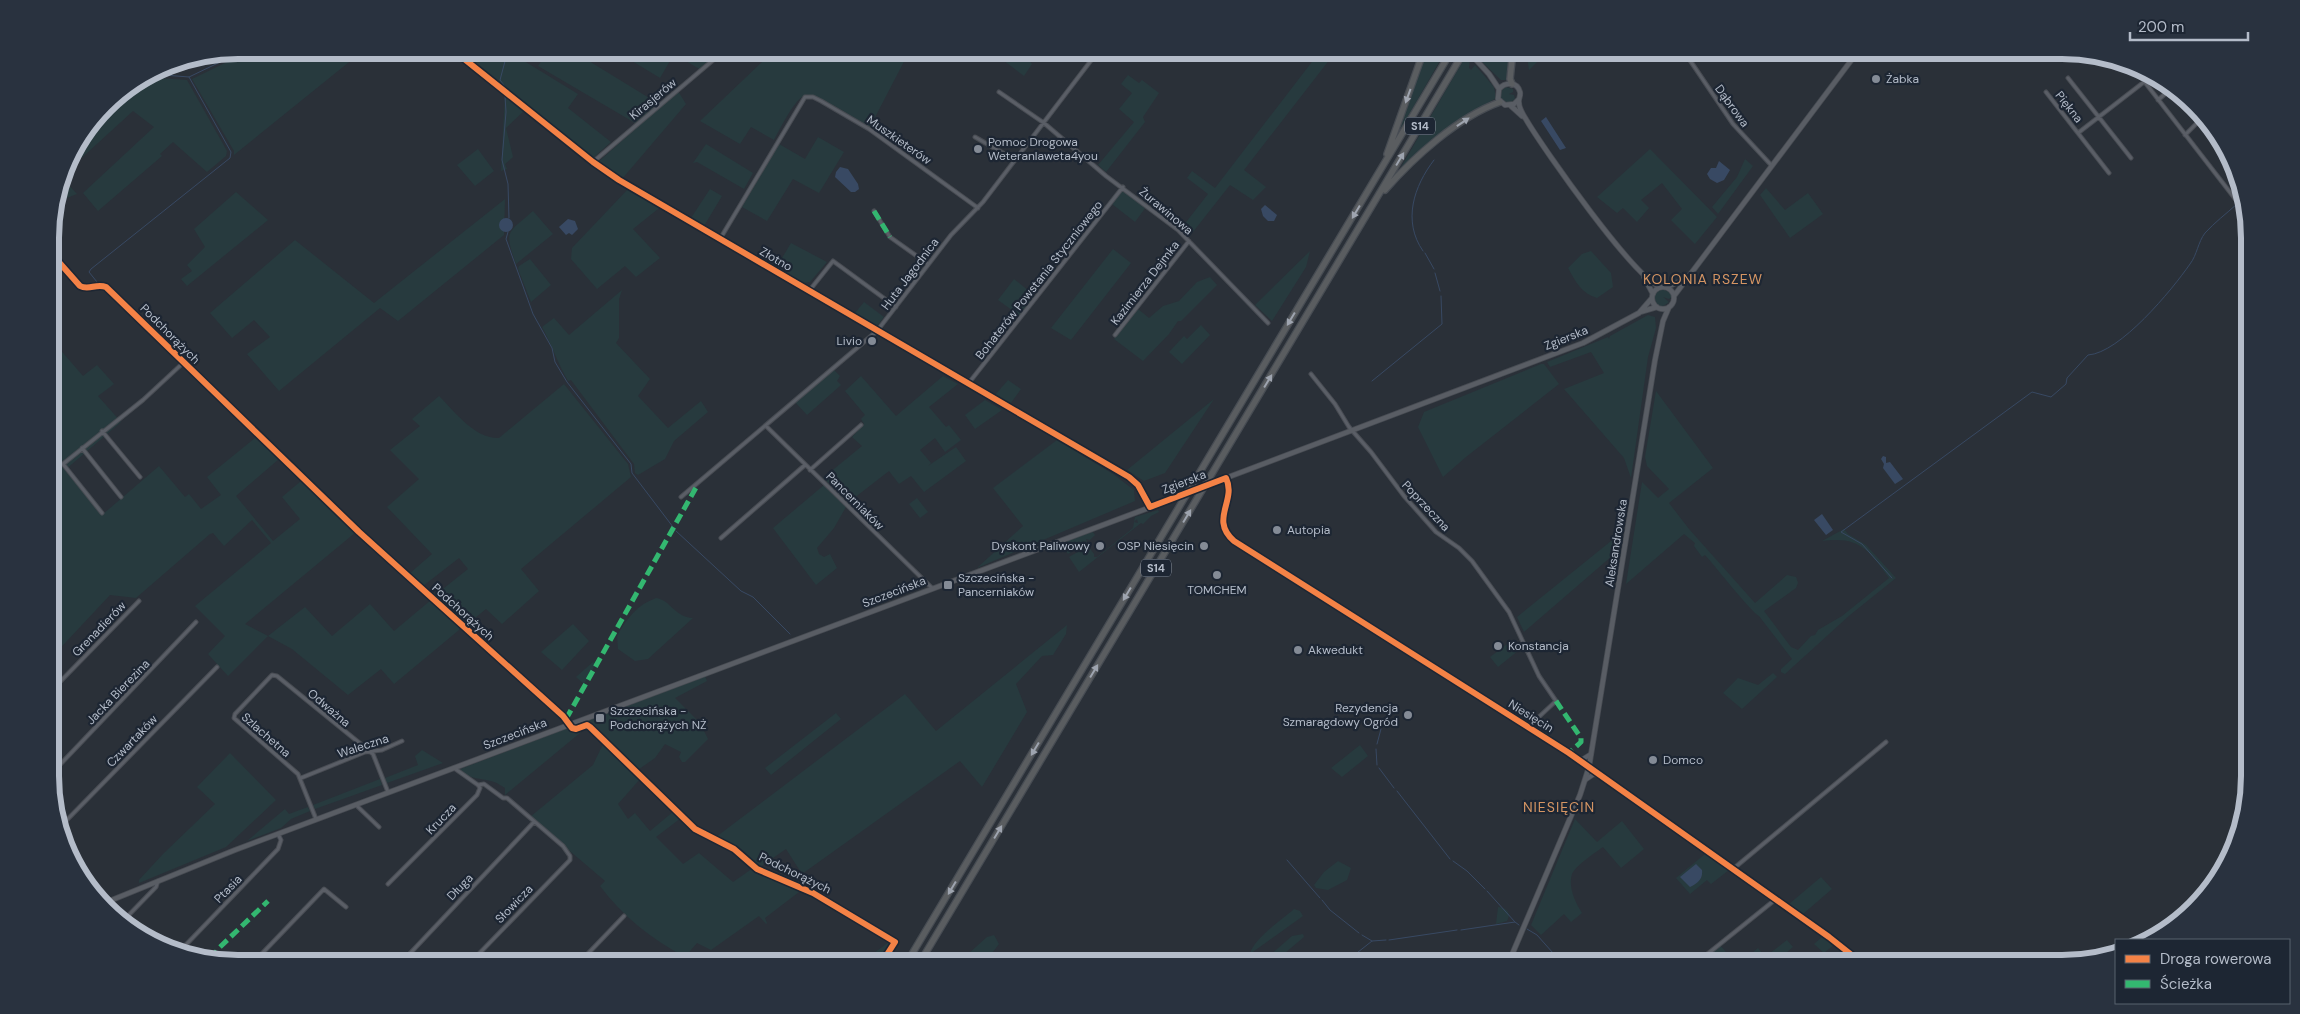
<svg xmlns="http://www.w3.org/2000/svg" width="2300" height="1014" viewBox="0 0 2300 1014" font-family="'DM Sans',sans-serif">
<style>
.green{fill:#273a3e}
.water{fill:#384963}
.lines{fill:none;stroke-linecap:round;stroke-linejoin:round}
.stream{stroke:#384963;stroke-width:1}
.minor-casing{stroke:#484c53;stroke-width:5}
.tertiary-casing{stroke:#484c53;stroke-width:5.5}
.secondary-casing{stroke:#484c53;stroke-width:6}
.motorway-casing{stroke:#474c53;stroke-width:8}
.minor{stroke:#5a5e66;stroke-width:3}
.tertiary{stroke:#5a5e66;stroke-width:4}
.secondary{stroke:#595d64;stroke-width:4.5}
.motorway{stroke:#5a5d60;stroke-width:5.5}
.secondary-bridge-casing{stroke:#484c53;stroke-width:6;stroke-linecap:butt}
.secondary-bridge{stroke:#595d64;stroke-width:4.5}
.quiet{stroke:#33b770;stroke-width:5;stroke-dasharray:10 5;stroke-linecap:butt}
.cycleway-casing{stroke:#1d2633;stroke-width:9}
.cycleway{stroke:#f48246;stroke-width:6}
.oneway{fill:#9ea4af}
.poi-dot{fill:#848b96;stroke:#1d2633;stroke-width:2}
.labels{text-anchor:middle;dominant-baseline:central;stroke-width:4.5;stroke-linejoin:round;paint-order:stroke}
.shield{fill:#1d2633;stroke:#878f9c;stroke-width:1}
.shield-label{font-size:11px;font-weight:bold;fill:#b4bcc9}
.poi-label{font-size:12px;fill:#b4bcc9;stroke:#1d2633;text-anchor:start}
.street-label{font-size:12px;fill:#b4bcc9;stroke:#1d2633}
.neighbourhood-label{font-size:14px;letter-spacing:1px;fill:#d59563;stroke:#1d2633}
.rim{fill:none;stroke:#b4bcc9;stroke-width:6}
</style>
<rect width="100%" height="100%" fill="#2a3038"/>
<path class="green" d="M252 50H364L234 155V151L192 79Z
M456 50H511V53L578 94 568 108 611 142 592 159Z
M549 50H571L659 104 635 123 538 66Z
M614 50H725L701 70 674 54 660 78Z
M752 50 772 51 910 50 870 127C859 121 814 91 805 95 794 100 780 129 774 140L751 127 740 144 700 121 762 62Z
M990 50H1020L1032 64 1024 76Z
M1321 50H1337L1244 170 1266 187 1253 200 1230 185 1189 237 1180 230 1208 194 1187 178 1192 171 1215 188Z
M1427 50H1446L1398 134Z
M1471 50H1510L1506 80H1501L1480 60 1484 56 1479 53 1474 54Z
M1526 50H1549L1529 70Z
M1467 54 1470 58 1469 68 1471 70 1475 65 1494 87 1496 98 1439 135 1401 167Z
M1128 75 1139 83 1142 80 1159 93 1143 117 1145 122 1106 172 1098 165 1134 122 1119 109 1132 93 1121 84Z
M145 77 187 80 227 151 226 156 207 172 173 142 160 154 162 156 98 211 83 193 154 127 133 111 64 174 70 155 114 97Z
M1506 87 1513 89V92L1509 94 1514 95 1515 99 1510 103 1503 101 1500 96 1502 90Z
M678 91 686 104 622 179 597 163Z
M505 94 525 110 506 128 513 157 505 164 507 169 501 171Z
M818 137 844 152 819 193 793 179 767 221 742 207 779 144 805 159Z
M706 144 753 173 744 189 697 162 693 163Z
M478 149 494 171 475 186 457 165Z
M1650 149 1717 217 1695 244 1671 220 1682 209 1662 183 1641 200 1649 208 1637 222 1623 208 1617 213 1597 197Z
M1745 159 1753 166 1718 214 1712 207 1737 177Z
M63 179 77 194 64 199 59 207 54 211Z
M629 188 659 206 658 209 633 229 660 258 636 277 625 266 597 289 571 259 572 248Z
M1766 188 1785 210 1808 193 1823 214 1790 238 1760 195Z
M710 189 722 196 704 226 691 218Z
M1126 191 1146 207 1135 222 1112 204 1121 192Z
M236 192 268 220 187 286 181 279 192 271 187 265 205 247 194 229Z
M505 199 504 235 398 321 380 308 279 391 247 354 270 337 254 320 232 338 210 313 295 240 374 303Z
M533 211 553 234 516 264C504 230 507 234 533 211Z
M791 243 827 262 810 282 803 283 776 268Z
M1113 249 1131 263 1071 340 1051 328Z
M1310 251 1306 267 1272 321 1255 305Z
M1591 251 1611 273 1613 287 1597 298C1582 294 1575 281 1568 268L1582 254Z
M530 259 551 285 531 302 518 269 519 266Z
M1210 277 1217 285 1181 321H1178L1169 334 1143 361 1114 339 1138 309 1149 318 1163 306 1179 301 1197 282Z
M1014 279 1035 296 1020 316 998 300Z
M1662 289 1670 292 1672 297 1669 299 1663 297 1669 302 1662 307 1657 304 1654 299 1656 292Z
M622 290 619 299V338L616 343 650 379 638 396 668 428 701 401 708 412 674 441 665 459 638 475 635 473 634 464 571 380 568 381C558 364 552 345 542 327L554 318 569 335Z
M864 302 884 317 877 326 855 313Z
M1648 315 1655 317 1656 328 1648 357 1631 478 1624 458 1564 389 1604 373 1591 352 1550 367 1547 362 1608 337 1609 339 1610 336Z
M1201 325 1210 335 1182 364 1169 352 1184 336 1187 339Z
M51 339 83 376 97 365 114 384 98 396 121 422 65 470 102 515 159 466 185 497 189 494 201 509 221 495 207 477 255 438 279 459 236 496 273 541 300 519 282 497 301 481 356 532 245 624 268 636 305 607 332 636 370 604 394 631 431 600 459 626V630L394 684 381 669 348 695 292 649 268 636 228 676 208 654 225 636 195 606 271 543 252 520 224 546 213 533 210 534 136 598 110 595 51 658Z
M1541 364H1544L1559 384 1466 457 1443 477 1418 427 1424 412Z
M833 369 840 376 837 381 841 385 807 415 795 402Z
M861 376 896 416 943 376 958 384 929 407 946 427 949 425 961 440 945 452 935 438 920 450 931 463 928 466 956 447 966 461 924 492 911 476 899 484 889 471 849 502 823 478 862 446 852 437 864 424 861 419 865 415 845 391Z
M1008 380 1021 389 1011 403 995 395Z
M564 384 628 464 631 477 521 569 539 591 502 624 486 609 465 626 434 596 468 569 459 558 423 586 409 574 432 554 387 507 419 479 390 450 420 426 412 419 439 396C455 412 475 439 499 438Z
M1656 391 1713 468 1669 503 1689 529 1755 603 1787 575 1796 577 1798 583 1796 588 1764 611 1791 647 1798 650 1811 636 1815 635 1818 630 1842 616 1889 578C1868 549 1859 536 1822 541L1844 529 1848 534 1866 545 1896 578 1850 615 1785 674 1781 672V669L1792 659 1759 616C1751 612 1715 566 1705 555L1702 557 1694 546 1695 543 1684 534 1626 584 1642 482 1658 498 1669 489 1647 466 1645 457Z
M1214 399 1165 473 1144 481 1127 470Z
M985 400 1002 410 975 429 965 415Z
M1057 440 1113 474 1134 490 1135 501 977 568 1023 526 993 488Z
M824 485 846 507 834 528 817 548 819 554 824 557 830 554 837 568 816 585 773 528Z
M917 498 928 512 920 518 909 504Z
M1158 510 1159 512 1151 516 1143 524 1141 523 1079 572 1069 557 1088 546 1094 554V557H1097L1133 528 1134 522 1138 523 1137 519 1134 522 1135 517Z
M1092 531 1095 535 1090 540 1086 539 1087 542 1083 541 1085 544 1081 542 1070 549 1071 552 1068 554 1060 543Z
M1616 537 1612 556 1524 632 1517 617Z
M656 598C671 600 674 617 693 618L648 659 635 661 618 649 617 636C627 618 637 605 656 598Z
M573 624 589 641 562 670 541 652Z
M1067 625 1066 634 1053 655 1042 656 1016 684 1027 712 982 787 960 761 802 874 786 849 760 867 739 847 716 837 905 694 936 731Z
M1511 641 1519 650 1498 667 1490 657Z
M593 662 596 664 584 684 576 677Z
M1773 673 1777 677 1742 709 1723 693 1738 678 1758 685Z
M705 676 707 681 675 698 700 723 708 739 685 762H682L679 757 681 752 665 744 655 758 635 772 641 778 618 804 628 819 635 813 650 831 674 811 681 818 656 837 683 864 699 853 733 882 753 868 803 889 765 918 767 923 766 924 759 916 711 950 697 943 685 957C653 940 622 916 600 886L605 881 530 817 593 765 603 744 586 728 505 795V788C501 786 498 783 494 782 483 778 468 780 460 769Z
M836 713 841 719 771 775 765 768Z
M1360 745 1368 756 1342 777 1331 768Z
M422 750 443 763 387 783 385 778 418 765 415 756Z
M230 753 276 800 226 847 139 883V880L163 854 215 804 197 787Z
M380 779 382 785 315 809 313 805Z
M308 807 310 811 291 819 281 828 247 841 285 809 289 814Z
M1575 819 1597 842 1622 821 1644 849 1621 868 1603 847C1596 852 1575 866 1572 874 1568 887 1575 902 1582 913L1571 922 1564 914 1541 935 1531 925Z
M1705 854 1729 870 1711 884 1707 880 1690 894 1676 878Z
M1338 861 1351 868 1347 880 1328 890 1316 888 1314 885 1324 872Z
M1821 877 1832 889 1803 914 1789 904Z
M1498 907C1506 908 1512 912 1507 921L1496 924Z
M1294 909 1300 911 1303 916 1250 954C1253 939 1283 919 1294 909Z
M1303 934 1304 937 1272 964H1260L1292 936Z
M994 935 999 944 989 957 1002 964H957L987 937Z
M1823 936 1835 944 1824 953 1814 944Z
M1787 940 1793 947 1773 964H1739L1758 948 1765 957Z
M889 942 890 944 873 964H859Z
M1720 945 1736 964H1718L1709 954Z"/>
<path class="water" d="M1546 117 1566 148 1560 150 1541 121Z
M1719 161 1730 170 1724 180 1717 183 1710 179 1707 174 1711 168H1716Z
M840 167 848 169 858 184 859 189 855 192H851L835 177 836 172Z
M1265 205 1277 215 1274 221H1268L1263 216 1261 209Z
M499 225a7 7 0 1 1 14 0a7 7 0 1 1-14 0Z
M568 219 575 221 578 229 572 235 569 233 566 235 559 227Z
M1883 456 1886 457V463L1890 462 1903 479 1895 484 1883 468 1884 464 1881 459Z
M1822 514 1833 530 1826 535 1814 520Z
M1696 864 1702 870C1703 879 1698 883 1690 887L1680 877Z"/>
<g class="lines">
<path class="stream" d="M151 74 189 77 245 50
M507 89 500 80 508 50
M505 96 506 112 502 160 508 184 509 218
M2240 201 2244 197
M508 232 506 239 533 314 552 348 555 362 567 382 631 464 632 473 673 527
M1423 251C1402 221 1414 186 1434 160
M1425 253 1434 269
M1435 273 1440 291
M97 282 89 272 91 269 230 158 231 152 189 77
M1372 381 1442 324 1441 296
M676 531 741 591 753 597 790 634
M1892 578 1862 544 1841 532 2032 392 2051 397 2066 384 2067 378 2088 355C2120 353 2172 290 2190 264 2197 255 2198 242 2205 233 2215 222 2226 214 2237 204
M1377 744 1381 729
M1376 749 1377 765
M1379 768 1394 788
M1397 791 1450 859
M1287 860 1320 898
M1453 861 1467 871 1485 889
M1487 891 1515 922
M1322 900 1330 910 1359 933
M1527 929 1537 935 1553 953
M1461 930 1515 922 1519 925
M1362 935 1372 941
M1389 940 1457 930
M1557 956 1564 964
M1343 964 1372 941 1386 940"/>
<g class="minor-casing">
<path id="minor" d="M1074 50 1093 58
M1683 50 1733 124 1772 166
M2130 63 2236 200
M2068 78 2131 158
M999 92 1044 123 1106 176 1178 230 1268 323
M2046 92 2109 173
M2158 100 2173 87
M2078 133 2153 75
M2185 135 2204 116
M975 137 1015 160
M593 162 725 50
M874 211 890 237 928 264
M720 239 805 97H813L821 101 869 129 978 208
M809 291 833 261 896 307
M1115 335 1189 241
M1311 374 1335 404 1349 427 1371 452 1404 496 1436 532 1459 548 1472 561 1509 612 1539 676 1556 701 1528 727
M968 384 1123 187
M766 426 932 588
M102 431 140 477
M82 448 121 497
M810 470 861 425
M681 497 877 331 951 235 983 202 1099 50
M102 513 63 464 143 400 183 363
M721 538 805 465
M51 691 139 601
M569 724 574 729 587 725 590 727 695 829 734 849 757 869 813 893 895 942 881 964
M52 773 196 622
M301 778 365 752 382 750 402 741
M356 805 379 827
M316 819 298 774 234 718 235 714 272 675 277 676 373 754 388 792
M59 828 217 667
M1733 869 1886 742
M388 884 477 795 480 788 478 785 454 768
M121 923 156 887 158 881
M179 952 278 849 281 840 278 834
M252 964 324 889 346 907
M400 964 533 823
M469 964 570 860V856L563 846 507 798H503L484 784 478 785
M523 964 527 961
M578 964 624 916
M1695 964 1776 899"/>
</g>
<g class="tertiary-casing">
<path id="tertiary" d="M453 50 593 162 619 180 1129 477 1138 485 1150 507
M50 252 80 286C89 291 96 283 106 287L359 532 563 716 569 724
M1226 478C1237 501 1209 519 1234 541L1569 753 1829 937 1863 964
M1577 759H1583L1591 754
M1585 780 1594 774 1598 775"/>
</g>
<g class="secondary-casing">
<path id="secondary" d="M1467 50 1489 74 1499 89
M1519 99 1514 104 1505 105 1498 99 1499 89C1505 82 1517 81 1520 92 1521 96 1518 99 1519 103 1519 109 1524 116 1527 121 1543 148 1636 281 1661 287
M1511 106 1522 116
M1644 277 1653 294
M1652 298a11 11 0 1 1 22 0a11 11 0 1 1-22 0Z
M1667 287 1683 280
M1674 296 1859 50
M1640 312 1657 307
M1218 481 1583 343 1639 313 1652 298
M102 904 235 850 1175 498
M1508 964 1580 795 1589 767 1655 360 1663 321 1669 307"/>
</g>
<g class="motorway-casing">
<path id="motorway" d="M1512 84 1510 79 1513 50
M1387 154 1424 50
M1385 190C1414 157 1458 117 1500 102
M906 964 1452 50
M919 964 1465 50"/>
</g>
<use href="#minor" class="minor"/>
<use href="#tertiary" class="tertiary"/>
<use href="#secondary" class="secondary"/>
<use href="#motorway" class="motorway"/>
<g class="secondary-bridge-casing">
<path id="secondary-bridge" d="M1175 498 1218 481"/>
</g>
<use href="#secondary-bridge" class="secondary-bridge"/>
<path class="quiet" d="M874 211 890 237
M1556 701 1581 738V742L1569 753
M566 719 698 484
M211 959 219 948 268 901"/>
<g class="cycleway-casing">
<path id="cycleway" d="M453 50 593 162 619 180 1129 477 1138 485 1150 507 1226 478C1237 501 1209 519 1234 541L1569 753 1829 937 1863 964
M50 252 80 286C89 291 96 283 106 287L359 532 563 716 572 728 576 729 587 725 590 727 695 829 734 849 757 869 813 893 895 942 881 964"/>
</g>
<use href="#cycleway" class="cycleway"/>
</g>
<defs><path id="oneway-solid" d="M-6-.8H1V-3.2L6.5 0L1 3.2V.8H-6Z" transform="scale(1.25)"/></defs>
<g class="oneway">
<use href="#oneway-solid" transform="translate(1408 96) rotate(110)"/>
<use href="#oneway-solid" transform="translate(1463 122) rotate(-34)"/>
<use href="#oneway-solid" transform="translate(1400 159) rotate(-59)"/>
<use href="#oneway-solid" transform="translate(1356 212) rotate(121)"/>
<use href="#oneway-solid" transform="translate(1291 319) rotate(121)"/>
<use href="#oneway-solid" transform="translate(1268 381) rotate(-59)"/>
<use href="#oneway-solid" transform="translate(1187 516) rotate(-59)"/>
<use href="#oneway-solid" transform="translate(1127 594) rotate(121)"/>
<use href="#oneway-solid" transform="translate(1094 671) rotate(-59)"/>
<use href="#oneway-solid" transform="translate(1035 749) rotate(121)"/>
<use href="#oneway-solid" transform="translate(998 832) rotate(-59)"/>
<use href="#oneway-solid" transform="translate(952 888) rotate(121)"/>
</g>
<g class="poi-dot">
<circle cx="1876" cy="79" r="5"/>
<circle cx="978" cy="149" r="5"/>
<circle cx="872" cy="341" r="5"/>
<circle cx="1277" cy="530" r="5"/>
<circle cx="1100" cy="546" r="5"/>
<circle cx="1204" cy="546" r="5"/>
<circle cx="1217" cy="575" r="5"/>
<rect x="943" y="580" width="10" height="10" rx="2.5"/>
<circle cx="1498" cy="646" r="5"/>
<circle cx="1298" cy="650" r="5"/>
<circle cx="1408" cy="715" r="5"/>
<rect x="595" y="713" width="10" height="10" rx="2.5"/>
<circle cx="1653" cy="760" r="5"/>
</g>
<g class="labels">
<g class="shield">
<rect x="1405" y="117.5" width="30" height="17" rx="4"/>
<rect x="1141" y="559.5" width="30" height="17" rx="4"/>
</g>
<g class="shield-label">
<text x="1420" y="126">S14</text>
<text x="1156" y="568">S14</text>
</g>
<g class="poi-label">
<text x="1886" y="79">Żabka</text>
<text x="988" y="142">Pomoc Drogowa<tspan x="988" dy="14">Weteranlaweta4you</tspan></text>
<text x="862" y="341" text-anchor="end">Livio</text>
<text x="1287" y="530">Autopia</text>
<text x="1090" y="546" text-anchor="end">Dyskont Paliwowy</text>
<text x="1194" y="546" text-anchor="end">OSP Niesięcin</text>
<text x="958" y="578">Szczecińska -<tspan x="958" dy="14">Pancerniaków</tspan></text>
<text x="1217" y="590" text-anchor="middle">TOMCHEM</text>
<text x="1508" y="646">Konstancja</text>
<text x="1308" y="650">Akwedukt</text>
<text x="1398" y="708" text-anchor="end">Rezydencja<tspan x="1398" dy="14">Szmaragdowy Ogród</tspan></text>
<text x="610" y="711">Szczecińska -<tspan x="610" dy="14">Podchorążych NŻ</tspan></text>
<text x="1663" y="760">Domco</text>
</g>
<g class="street-label">
<text transform="translate(653 99) rotate(-40)">Kirasjerów</text>
<text transform="translate(1732 106) rotate(54)">Dąbrowa</text>
<text transform="translate(2069 107) rotate(52)">Piękna</text>
<text transform="translate(899 140) rotate(35)">Muszkieterów</text>
<text transform="translate(1166 211) rotate(40)">Żurawinowa</text>
<text transform="translate(776 259) rotate(30)">Złotno</text>
<text transform="translate(910 274) rotate(-53)">Huta Jagodnica</text>
<text transform="translate(1039 280) rotate(-52)">Bohaterów Powstania Styczniowego</text>
<text transform="translate(1145 283) rotate(-52)">Kazimierza Dejmka</text>
<text transform="translate(170 334) rotate(45)">Podchorążych</text>
<text transform="translate(1566 338) rotate(-22)">Zgierska</text>
<text transform="translate(1184 482) rotate(-21)">Zgierska</text>
<text transform="translate(855 501) rotate(45)">Pancerniaków</text>
<text transform="translate(1426 506) rotate(47)">Poprzeczna</text>
<text transform="translate(1616 543) rotate(-81)">Aleksandrowska</text>
<text transform="translate(894 592) rotate(-21)">Szczecińska</text>
<text transform="translate(463 612) rotate(42)">Podchorążych</text>
<text transform="translate(99 629) rotate(-46)">Grenadierów</text>
<text transform="translate(118 692) rotate(-46)">Jacka Bierezina</text>
<text transform="translate(329 708) rotate(40)">Odważna</text>
<text transform="translate(1531 716) rotate(32)">Niesięcin</text>
<text transform="translate(515 734) rotate(-21)">Szczecińska</text>
<text transform="translate(266 735) rotate(41)">Szlachetna</text>
<text transform="translate(132 741) rotate(-46)">Czwartaków</text>
<text transform="translate(363 746) rotate(-18)">Waleczna</text>
<text transform="translate(441 819) rotate(-46)">Krucza</text>
<text transform="translate(795 873) rotate(26)">Podchorążych</text>
<text transform="translate(460 887) rotate(-46)">Długa</text>
<text transform="translate(228 889) rotate(-46)">Ptasia</text>
<text transform="translate(514 904) rotate(-46)">Słowicza</text>
</g>
<g class="neighbourhood-label">
<text x="1703" y="279">KOLONIA RSZEW</text>
<text x="1559" y="807">NIESIĘCIN</text>
</g>
</g>
<path d="M0 0H2300V1014H0ZM238 59H2062A179 179 0 0 1 2241 238V776A179 179 0 0 1 2062 955H238A179 179 0 0 1 59 776V238A179 179 0 0 1 238 59Z" fill="#29323f" fill-rule="evenodd"/>
<path class="rim" d="M238 59H2062A179 179 0 0 1 2241 238V776A179 179 0 0 1 2062 955H238A179 179 0 0 1 59 776V238A179 179 0 0 1 238 59Z"/>
<rect x="2115" y="939" width="175" height="65" fill="#1d2633" stroke="#59626f"/>
<rect x="2125" y="955" width="25" height="8" fill="#f48246" stroke="#59626f"/>
<text x="2160" y="964" font-size="15" fill="#b4bcc9">Droga rowerowa</text>
<rect x="2125" y="980" width="25" height="8" fill="#33b770" stroke="#59626f"/>
<text x="2160" y="989" font-size="15" fill="#b4bcc9">Ścieżka</text>
<path d="M2130 32v8h118v-8" fill="none" stroke="#b4bcc9" stroke-width="2.5"/>
<text x="2138" y="32" font-size="15" fill="#b4bcc9" stroke="#1d2633" stroke-width="4" paint-order="stroke">200 m</text>
</svg>
